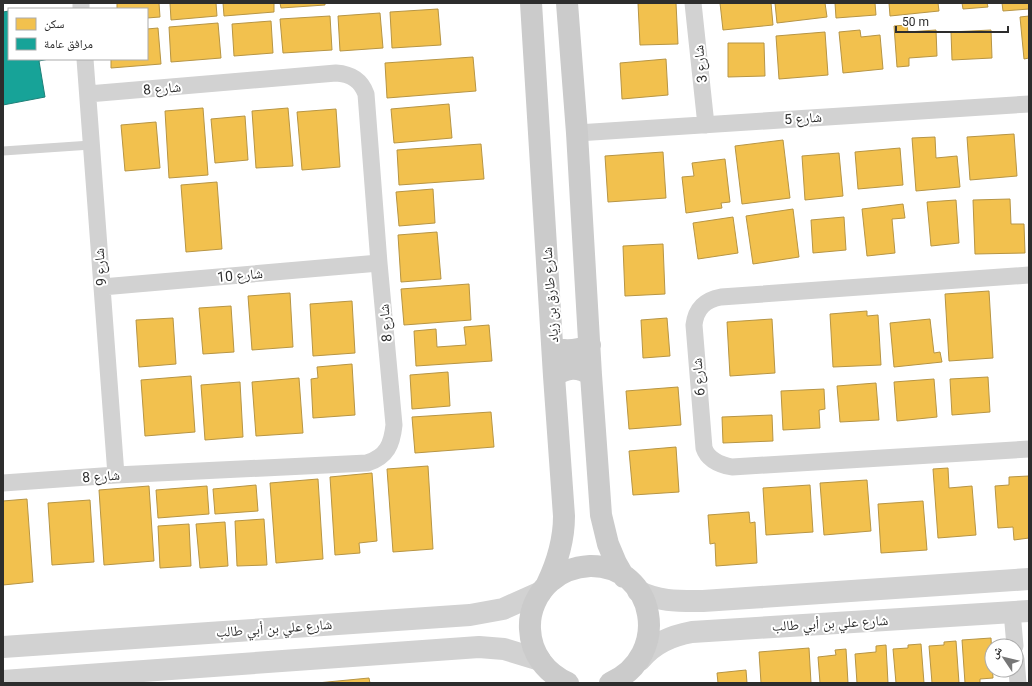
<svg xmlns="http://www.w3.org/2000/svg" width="1032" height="686" viewBox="0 0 1032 686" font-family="Roboto,'Noto Naskh Arabic',sans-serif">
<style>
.homes{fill:#f2c14e;stroke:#b79544}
.public{fill:#17a398;stroke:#1e8078}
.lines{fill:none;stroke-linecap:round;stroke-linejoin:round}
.service{stroke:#d2d2d2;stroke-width:9}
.minor{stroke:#d2d2d2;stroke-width:17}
.tertiary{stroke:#d2d2d2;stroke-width:22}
.secondary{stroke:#cbcbcb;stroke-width:22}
.labels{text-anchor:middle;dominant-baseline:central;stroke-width:4;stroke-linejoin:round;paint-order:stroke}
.street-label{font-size:14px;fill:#2d2d2d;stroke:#fff}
</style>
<rect width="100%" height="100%" fill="#fff"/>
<path class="homes" d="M117 3H159L160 17 147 18V9H117Z
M170 3H216L217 16 171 20Z
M223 3H274V12L224 16Z
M280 3H325V5L281 8Z
M638 3H676L678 44 640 45Z
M720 3H771L773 25 723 30Z
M775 3H825L827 17 777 23Z
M835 3H875L876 15 836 18Z
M889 3H938L939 11 890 16Z
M962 3H987L988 7 963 9Z
M1002 3H1029V9L1003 11Z
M438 9 441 45 392 48 390 12Z
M380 13 383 48 340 51 338 16Z
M330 16 332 50 283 53 280 19Z
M1029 16V58L1024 59 1020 17Z
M271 21 273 53 234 56 232 24Z
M218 23 221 58 171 62 169 27Z
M907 25 908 32 936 30 937 56 909 58V66L897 67 894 26Z
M158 28 161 64 111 68V59H147V29Z
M860 30 861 37 880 35 883 69 843 73 839 32Z
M991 30 992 58 952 60 951 32Z
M825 32 828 75 779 79 776 36Z
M728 43H764L765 76 728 77Z
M473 57 476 91 387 98 385 63Z
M666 59 668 95 622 99 620 63Z
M449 104 452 138 394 143 391 109Z
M203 108 208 175 169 178 165 111Z
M288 108 293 166 256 168 252 111Z
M336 109 340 167 302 170 297 112Z
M245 116 248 160 215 163 211 119Z
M156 122 160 168 125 171 121 125Z
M1014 134 1017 176 970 180 967 137Z
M935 137 936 158 957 156 960 187 916 191 912 138Z
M783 140 790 198 742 204 735 146Z
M481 144 484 179 399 185 397 150Z
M900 148 903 185 858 189 855 152Z
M663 152 666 198 608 202 605 156Z
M839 153 843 196 805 200 802 156Z
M725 159 730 202 721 203 722 208 686 213 682 177 694 176 692 163Z
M217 182 222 249 186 252 181 185Z
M433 189 435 223 399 226 396 192Z
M1010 199 1011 224H1024L1025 253 975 254 973 200Z
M956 200 959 243 931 246 927 202Z
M903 204 905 218 892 219 895 253 867 256 862 209Z
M793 209 799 257 753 264 746 216Z
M733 217 738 253 698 259 693 223Z
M844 217 846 250 813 253 811 220Z
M437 232 441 279 401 282 398 235Z
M663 244 665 294 625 296 623 246Z
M469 284 471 320 404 325 401 289Z
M989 291 993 358 949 361 945 294Z
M290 293 293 347 252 350 248 296Z
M352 301 355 353 313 356 310 304Z
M231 306 234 352 203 354 199 308Z
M867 311V316L878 315 881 365 833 367 830 314Z
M173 318 176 364 139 367 136 320Z
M667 318 670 356 643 358 641 320Z
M772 319 775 373 730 376 727 322Z
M930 319 934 353 940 352 942 362 894 367 890 323Z
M489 325 492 361 416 366 414 331 436 329 437 347 466 345 464 327Z
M352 364 355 415 313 418 311 379 318 378 317 367Z
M448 372 450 406 412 409 410 375Z
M191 376 195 432 145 436 141 380Z
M988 377 990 412 952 415 950 379Z
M299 378 303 433 256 436 252 382Z
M934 379 937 417 897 421 894 382Z
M240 382 243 437 205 440 201 385Z
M876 383 879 420 840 422 837 386Z
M678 387 681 425 629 429 626 391Z
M824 389 825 409 819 410 820 428 783 430 781 391Z
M491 412 494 447 415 453 412 417Z
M772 415 773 441 723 443 722 417Z
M676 447 679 492 633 495 629 451Z
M428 466 433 549 393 552 387 469Z
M948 468 949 488 972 486 976 535 938 538 933 469Z
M372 473 377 541 359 543 360 553 335 555 330 477Z
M1029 476V538L1014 540 1013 527 998 528 995 486 1009 485V477Z
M318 479 323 559 276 563 270 483Z
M867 480 871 531 824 535 820 483Z
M256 485 258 511 215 514 213 489Z
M810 485 813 532 766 535 763 488Z
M149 486 154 561 104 565 99 490Z
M207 486 209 514 158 518 156 490Z
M27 499 33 582 3 585V501Z
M90 500 94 562 52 565 48 503Z
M923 501 927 550 881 553 878 504Z
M749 512 750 523 755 522 757 563 716 566 715 543 710 544 708 515Z
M264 519 267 565 237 566 235 521Z
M225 522 228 566 200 568 196 524Z
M189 524 191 566 160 568 158 526Z
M991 638 993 678 980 679V683H965L962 640Z
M956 641 959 683H932L929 646 944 645V642Z
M921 644 924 683H896L893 649 908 648V645Z
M886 645 888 683H857L855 654 876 652V646Z
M809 648 811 683H761L759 652Z
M846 649 848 683H820L818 657 836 655 835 650Z
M746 670 747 683H718L717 673Z
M369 678 370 683H317Z"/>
<path class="public" d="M9 11V59H49L39 61 45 97 3 105V12Z"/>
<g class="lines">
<path class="service" d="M3 151 91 145"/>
<path class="minor" d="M81 3V9
M693 3 706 125
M85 59 116 475
M577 133 1029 104
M1029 275 721 297C705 300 696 308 694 325L704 448C708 460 721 465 732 467L1029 449
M102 287 379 263
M3 483 116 475 367 463C387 457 392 444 394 425L379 263 366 94C361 80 351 74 336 73L88 94
M1012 612 1015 646
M1016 659 1018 683"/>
<path class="tertiary" d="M638 591C659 602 680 601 703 601L1029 579
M3 647 470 615 503 609 541 592
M640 660C654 643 671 636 692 632L1029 611
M3 681 479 647 504 649 540 660"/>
<path class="secondary" d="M531 3 554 376 564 516C564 540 557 563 547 584
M567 3 577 133 591 375 601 515 608 544 616 563 624 577
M553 348C566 352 577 351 590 345
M554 376C567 367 578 366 591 375
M568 683C546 673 531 654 530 629 529 611 537 593 551 581 562 571 575 567 590 566 656 565 672 656 610 683"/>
</g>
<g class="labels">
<g class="street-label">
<text transform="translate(700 64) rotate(-96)">شارع 3</text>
<text transform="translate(162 88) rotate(-5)">شارع 8</text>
<text transform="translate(803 118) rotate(-4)">شارع 5</text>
<text transform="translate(100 267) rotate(-94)">شارع 9</text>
<text transform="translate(240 275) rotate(-5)">شارع 10</text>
<text transform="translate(550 295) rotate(-94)">شارع طارق بن زياد</text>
<text transform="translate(385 323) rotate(-95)">شارع 8</text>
<text transform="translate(698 377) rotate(-95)">شارع 6</text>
<text transform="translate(101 476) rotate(-4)">شارع 8</text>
<text transform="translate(830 623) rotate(-3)">شارع علي بن أبي طالب</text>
<text transform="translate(274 628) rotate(-4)">شارع علي بن أبي طالب</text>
</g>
</g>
<rect width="1032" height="686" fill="none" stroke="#2d2d2d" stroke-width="8"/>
<rect x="8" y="8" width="140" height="52" fill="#ffffff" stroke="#ababab"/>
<rect x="16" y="18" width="20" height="12" fill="#f2c14e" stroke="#ababab"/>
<text x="44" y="28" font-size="12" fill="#2d2d2d">سكن</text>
<rect x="16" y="38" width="20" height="12" fill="#17a398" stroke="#ababab"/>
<text x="44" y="48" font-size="12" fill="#2d2d2d">مرافق عامة</text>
<g transform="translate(1004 658) rotate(305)"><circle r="19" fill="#ffffff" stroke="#ababab"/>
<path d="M0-3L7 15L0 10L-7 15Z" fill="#767676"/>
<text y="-6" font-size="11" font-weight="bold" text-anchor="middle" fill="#2d2d2d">ش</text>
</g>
<path d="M896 26v6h112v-6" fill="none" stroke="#2d2d2d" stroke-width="2"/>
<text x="902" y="26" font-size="12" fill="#2d2d2d" stroke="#ffffff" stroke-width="3" paint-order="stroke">50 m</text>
</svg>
